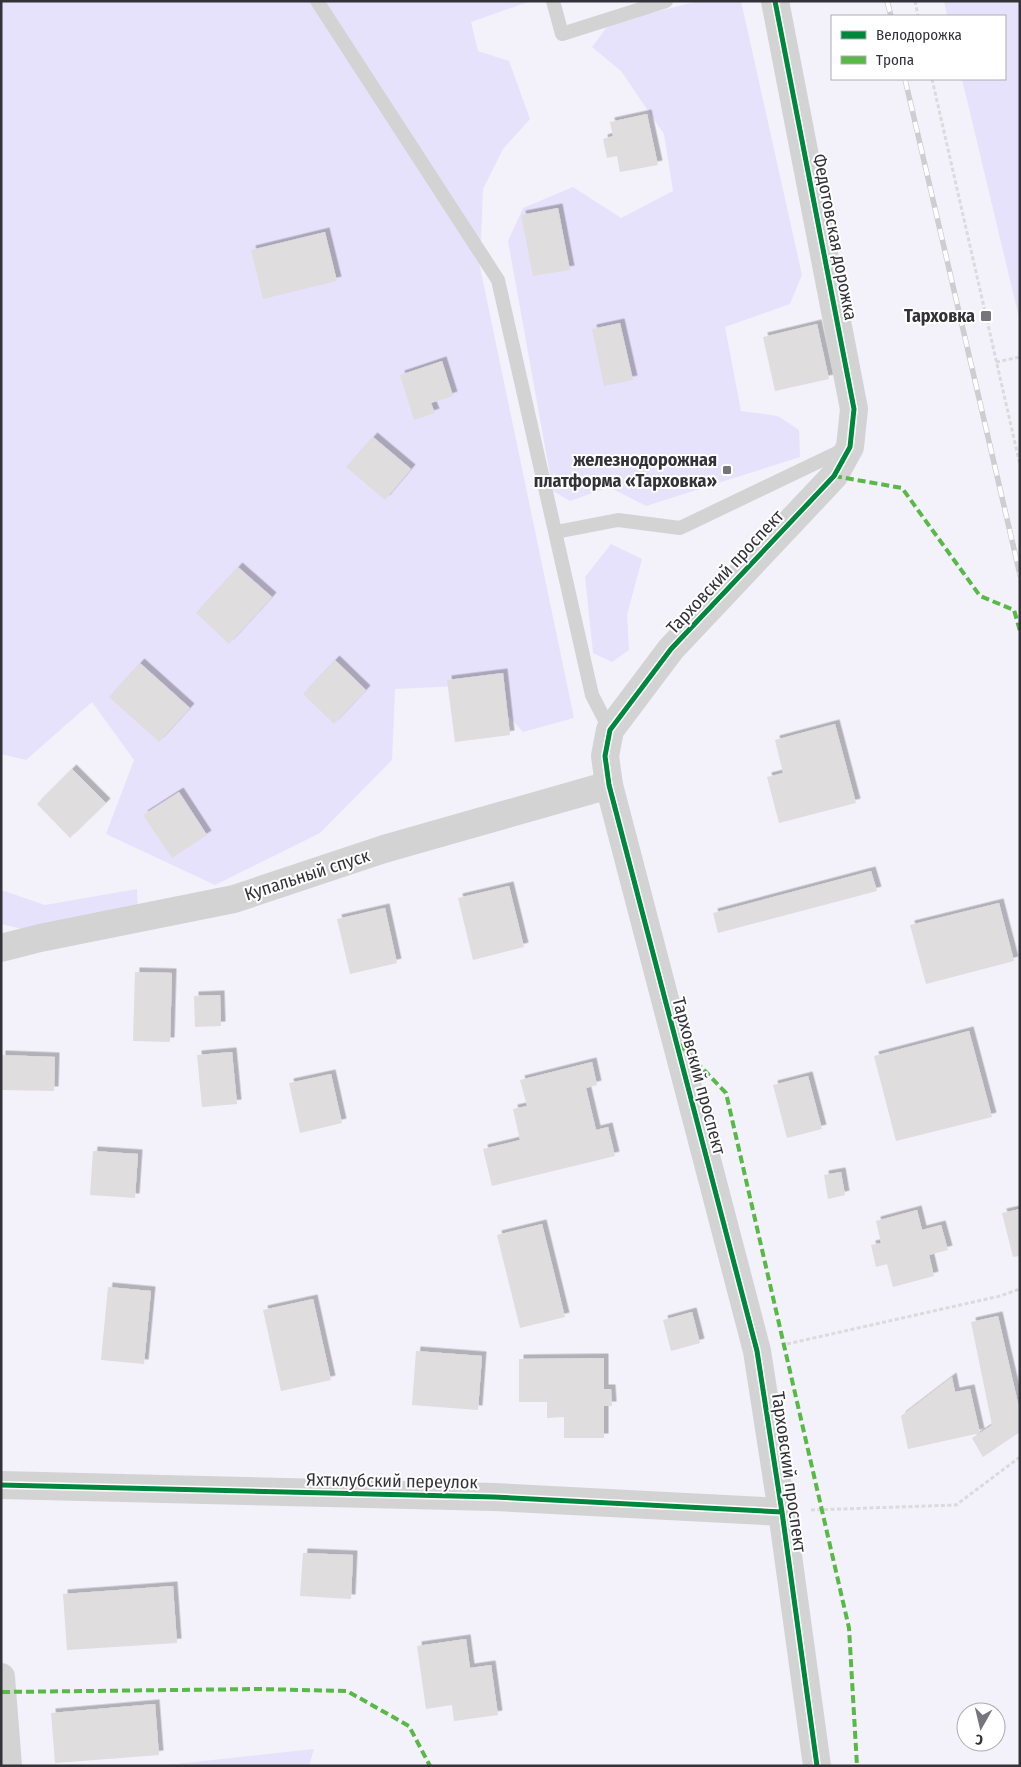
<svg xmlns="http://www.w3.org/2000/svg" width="1021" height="1767" viewBox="0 0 1021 1767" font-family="'Fira Sans Condensed',sans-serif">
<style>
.green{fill:#e7e2fb}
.building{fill:#dfddde;filter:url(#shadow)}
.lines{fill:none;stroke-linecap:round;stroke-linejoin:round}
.path{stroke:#dbdbdd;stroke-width:3;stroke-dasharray:4 2.5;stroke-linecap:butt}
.lane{stroke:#d3d3d4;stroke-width:14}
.street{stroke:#d3d3d4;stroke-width:28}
.secondary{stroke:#d3d3d4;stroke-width:28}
.rail-casing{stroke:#cecdd0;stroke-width:5.5}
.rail{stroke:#fff;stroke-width:4;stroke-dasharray:11;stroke-linecap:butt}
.quiet{stroke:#58b947;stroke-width:4;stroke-dasharray:8 4;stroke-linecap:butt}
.cycleway-casing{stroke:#fff;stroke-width:8}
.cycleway{stroke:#00873e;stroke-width:5}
.poi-dot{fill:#76757d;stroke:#fff;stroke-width:2}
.labels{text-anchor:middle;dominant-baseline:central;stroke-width:4;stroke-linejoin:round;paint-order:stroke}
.street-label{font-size:18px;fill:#333239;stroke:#fff}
.poi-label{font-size:18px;font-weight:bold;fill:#333239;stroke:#fff;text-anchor:end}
</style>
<defs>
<filter id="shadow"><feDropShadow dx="4.5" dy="-4.5" stdDeviation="0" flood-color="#0004"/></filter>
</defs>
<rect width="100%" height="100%" fill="#f3f1fa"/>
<path class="green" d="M1 1H531L471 22 478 51 509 61 530 119 503 149 483 189 480 267 574 718 523 732 480 685 395 689 392 760 320 833 215 885 106 834 134 760 92 702 26 760 1 754Z
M699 1H741L802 275 790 304 725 327 741 411 778 416 799 430 800 457 646 506 609 487 570 501 553 491 508 241 523 208 573 187 621 218 673 191 664 134 621 71 592 47 610 23Z
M944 1H1020V322L962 79H1005V16H947Z
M611 544 642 559 627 615 629 650 612 662 593 653 585 577Z
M137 889 138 917 48 935 1 924V890L45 905Z
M314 1749 309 1766H158Z"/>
<path class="building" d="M647 114 658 165 620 172 617 156 607 158 603 139 613 136 610 122Z
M558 208 570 270 533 276 521 215Z
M325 232 337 281 263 299 251 250Z
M620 323 633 380 604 386 592 329Z
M817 324 829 379 775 391 763 337Z
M442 361 453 396 431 403 435 413 414 420 400 375Z
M373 437 411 469 385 500 346 467Z
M238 567 272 597 229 644 196 613Z
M335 660 366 690 334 724 303 694Z
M140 663 190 708 159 742 109 697Z
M503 673 510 735 455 742 447 680Z
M835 724 856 803 779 823 767 777 783 773 775 740Z
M72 769 106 803 70 838 37 804Z
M179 792 207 835 172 858 143 815Z
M871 871 877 891 718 933 713 913Z
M509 886 524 947 473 960 458 898Z
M999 903 1014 961 926 984 910 925Z
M385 908 397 963 350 974 337 919Z
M135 972 172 973 170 1042 133 1041Z
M220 995 221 1026 195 1027 194 996Z
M969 1031 992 1117 896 1141 874 1056Z
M232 1052 237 1104 202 1107 197 1055Z
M1 1055 55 1057 54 1091 1 1090Z
M592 1062 597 1085 586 1088 596 1130 608 1127 615 1156 492 1186 483 1149 520 1140 513 1109 527 1106 520 1080Z
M331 1074 342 1123 300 1133 289 1083Z
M808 1076 822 1129 787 1138 773 1085Z
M93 1151 138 1154 135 1198 90 1195Z
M841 1172 845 1195 828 1199 824 1175Z
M1020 1209V1256L1013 1257 1002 1213Z
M917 1210 922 1230 941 1225 948 1250 929 1255 934 1276 893 1287 887 1264 876 1267 871 1245 881 1243 876 1221Z
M542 1224 565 1317 520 1328 497 1235Z
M108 1287 151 1291 144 1364 101 1360Z
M313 1299 331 1380 281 1391 263 1310Z
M692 1312 700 1343 671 1351 663 1320Z
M998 1316 1020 1412V1432L983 1457 972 1438 980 1433 908 1449 901 1416 952 1377 955 1392 970 1389 980 1433 992 1425 971 1322Z
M416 1351 482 1356 478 1410 412 1405Z
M604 1358V1389H611L612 1406H604V1438H564V1417L547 1418V1402H519V1359Z
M303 1553 353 1555 351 1599 300 1596Z
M173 1586 177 1643 67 1650 63 1594Z
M466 1639 470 1668 491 1665 498 1715 454 1721 452 1705 426 1709 417 1646Z
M155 1704 159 1755 55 1763 51 1713Z"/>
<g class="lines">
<path class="path" d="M915 1 918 16
M932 79 1020 465
M996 362 1020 357
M787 1344 1000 1296 1020 1289
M811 1510 956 1505 1020 1457"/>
<path class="lane" d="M317 1 498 280 592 695 610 730
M553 1 562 34 666 1
M556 532 618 520 680 528 845 449"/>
<path class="street" d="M1 948 40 938 234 899 384 849 609 785
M1 1485 494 1497 782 1512
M1 1677 8 1766"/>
<path class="secondary" d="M775 1 854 409 850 447 834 476 671 649 610 730 605 756 609 785 757 1351 782 1512 817 1766"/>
<g class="rail-casing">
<path id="rail" d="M887 1 891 16
M905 79 1020 575"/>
</g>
<use href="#rail" class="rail"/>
<path class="quiet" d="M834 476 902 488 980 596 1014 610 1020 631
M679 1044 726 1093 849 1628 857 1766
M2 1692 259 1689 347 1691 409 1726 430 1766"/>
<g class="cycleway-casing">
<path id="cycleway" d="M775 1 854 409 850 447 834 476 671 649 610 730 605 756 609 785 757 1351 782 1512 817 1766
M1 1485 494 1497 782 1512"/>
</g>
<use href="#cycleway" class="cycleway"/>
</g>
<g class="poi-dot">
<rect x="980" y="310" width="12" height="12" rx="2.5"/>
<rect x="722" y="465" width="10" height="10" rx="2.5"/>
</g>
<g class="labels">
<g class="street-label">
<text transform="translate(835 237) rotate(79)">Федотовская дорожка</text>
<text transform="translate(725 572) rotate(-47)">Тарховский проспект</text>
<text transform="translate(307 875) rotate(-18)">Купальный спуск</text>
<text transform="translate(699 1076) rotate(75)">Тарховский проспект</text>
<text transform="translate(789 1472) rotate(82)">Тарховский проспект</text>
<text transform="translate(392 1481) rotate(1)">Яхтклубский переулок</text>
</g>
<g class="poi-label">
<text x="975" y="316">Тарховка</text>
<text x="717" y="460">железнодорожная<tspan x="717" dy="21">платформа «Тарховка»</tspan></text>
</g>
</g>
<rect width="1021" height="1767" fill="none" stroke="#333239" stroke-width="5"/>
<rect x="831" y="15" width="175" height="65" fill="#ffffff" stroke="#adadb0"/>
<rect x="841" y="31" width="25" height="8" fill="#00873e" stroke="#adadb0"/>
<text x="876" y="40" font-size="15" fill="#333239">Велодорожка</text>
<rect x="841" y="56" width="25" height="8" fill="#58b947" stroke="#adadb0"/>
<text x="876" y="65" font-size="15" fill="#333239">Тропа</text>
<g transform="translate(981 1727) rotate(188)"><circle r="24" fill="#ffffff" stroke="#adadb0"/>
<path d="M0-4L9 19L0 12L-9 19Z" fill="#76757d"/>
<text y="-8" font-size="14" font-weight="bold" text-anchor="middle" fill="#333239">С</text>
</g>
</svg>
